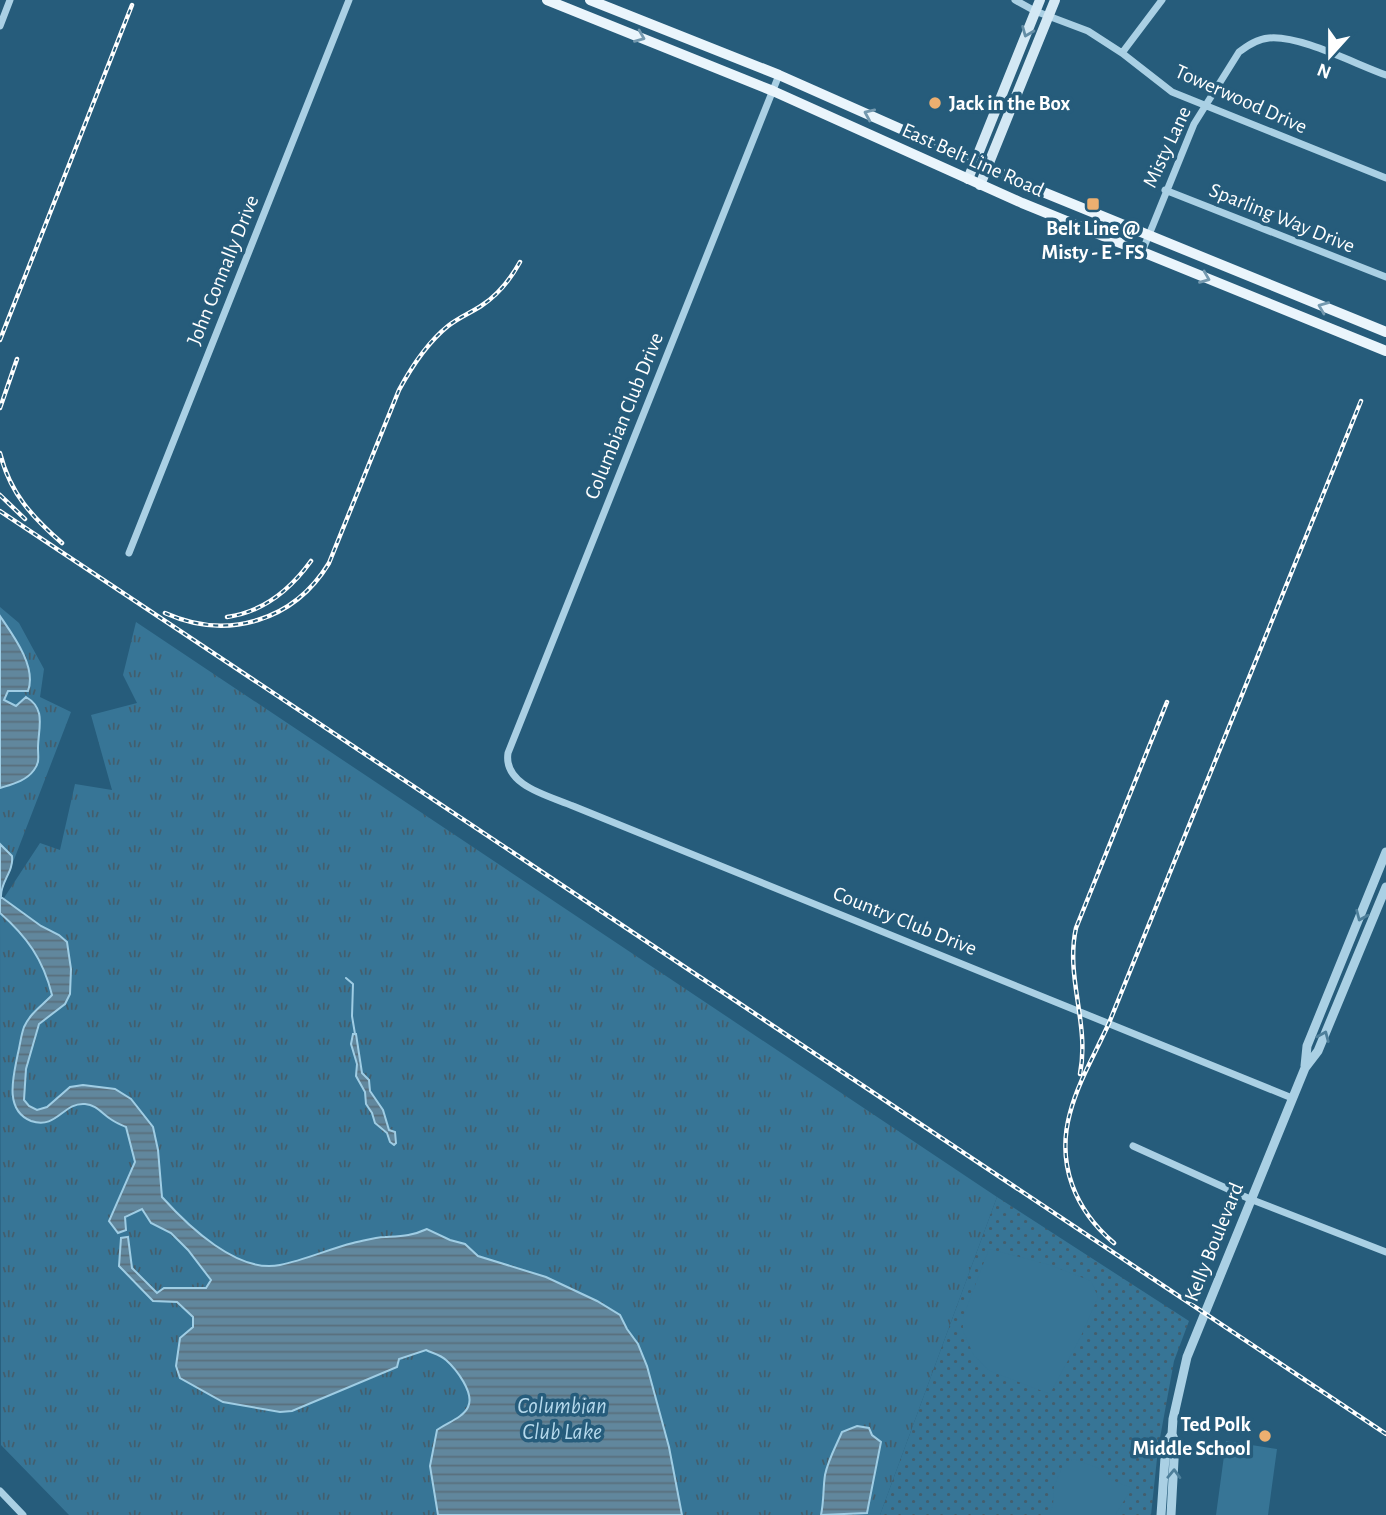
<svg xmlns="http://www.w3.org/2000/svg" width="1386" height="1515" viewBox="0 0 1386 1515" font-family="'Alegreya Sans',sans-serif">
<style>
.grass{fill:url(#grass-tufts)}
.park{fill:url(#park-dots)}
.garden{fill:#377596}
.water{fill:url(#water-rules);stroke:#9fcde4;stroke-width:2}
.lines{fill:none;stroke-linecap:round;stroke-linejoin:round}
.stream{stroke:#9fcde4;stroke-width:2}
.minor{stroke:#aad0e4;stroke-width:7}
.tertiary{stroke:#aad0e4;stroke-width:9}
.secondary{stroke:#d3e8f4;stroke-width:10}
.primary{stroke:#eaf5fc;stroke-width:10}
.rail-casing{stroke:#fff;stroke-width:4.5}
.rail{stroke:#265c7b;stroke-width:2;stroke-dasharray:5;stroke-linecap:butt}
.oneway{stroke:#638da5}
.oneway2{stroke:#7499af}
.oneway3{stroke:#4e7f9a}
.poi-dot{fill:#ecaf70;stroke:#265c7b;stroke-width:2.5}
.labels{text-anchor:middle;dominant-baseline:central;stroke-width:7;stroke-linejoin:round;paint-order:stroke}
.street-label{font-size:21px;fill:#fff;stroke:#265c7b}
.poi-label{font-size:21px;font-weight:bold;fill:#fff;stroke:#265c7b;text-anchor:start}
.water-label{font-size:23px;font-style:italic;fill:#b5d9ec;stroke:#265c7b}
</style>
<defs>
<pattern id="grass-tufts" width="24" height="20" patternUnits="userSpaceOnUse" patternTransform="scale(1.75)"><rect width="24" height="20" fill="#377596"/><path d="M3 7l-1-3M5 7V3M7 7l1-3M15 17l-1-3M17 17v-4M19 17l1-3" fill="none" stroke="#435e6d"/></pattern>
<pattern id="park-dots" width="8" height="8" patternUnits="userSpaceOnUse" patternTransform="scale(1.75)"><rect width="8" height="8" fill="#377596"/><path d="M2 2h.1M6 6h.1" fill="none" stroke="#435e6d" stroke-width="1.8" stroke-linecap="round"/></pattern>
<pattern id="water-rules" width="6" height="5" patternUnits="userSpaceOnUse" patternTransform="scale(1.75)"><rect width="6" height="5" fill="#61879d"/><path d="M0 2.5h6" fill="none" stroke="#596f7d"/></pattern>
</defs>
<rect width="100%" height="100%" fill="#265c7b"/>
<path class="grass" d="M0 607 19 623 44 669 40 697 71 712 0 896Z
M136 622 997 1197 880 1515H69L1 1445 0 904 40 843 60 850 75 784 112 790 91 715 137 703 123 675Z"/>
<path class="park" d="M997 1197 1189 1321 1174 1361 1158 1449 1151 1515H880Z"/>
<path class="garden" d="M989 1249 1050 1265 1091 1281 1098 1297 1081 1336 1050 1394 990 1371 974 1356 963 1331V1317Z
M1226 1441 1277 1449 1268 1515H1216Z
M1074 1459 1098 1468 1109 1479 1132 1488 1115 1515H1049L1053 1505 1054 1486 1064 1463Z"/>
<path class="water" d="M0 616C13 635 37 667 28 691H8L4 700 16 706 26 697C47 709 38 729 38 748 38 757 40 762 34 770 26 781 13 784 0 788Z
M0 844 12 856C14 872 0 882 1 897L41 926 59 935 67 942 71 969 70 994 65 1004 39 1024 26 1069 24 1100 29 1106 37 1110 47 1107 70 1087 83 1085 115 1089 131 1099 153 1127 158 1150 162 1197C188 1226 238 1274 280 1265 305 1260 329 1249 353 1243 363 1241 375 1237 385 1237 401 1236 412 1236 427 1229L450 1240 465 1244 478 1256 546 1277 597 1301 620 1315 627 1329 638 1344 647 1366 669 1447 682 1515H438L430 1466 437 1430C446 1423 463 1418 468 1407 475 1393 456 1369 446 1360 441 1355 432 1353 426 1350L399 1359 397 1367 292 1411 280 1412 223 1402 180 1378 176 1366 180 1338 193 1327V1317L177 1302 153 1301 119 1266 121 1238 128 1237 132 1268 157 1293 164 1288H206L211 1280 188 1250 171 1233 151 1223 142 1209 125 1217 126 1230 118 1233 109 1221 135 1162 126 1127C122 1125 116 1123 112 1120 102 1114 97 1105 85 1104 63 1102 57 1130 31 1121 3 1110 14 1074 18 1053 20 1045 21 1035 24 1027 31 1012 42 1006 52 995 43 959 27 937 0 913Z
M353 1034H356L362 1073 369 1080 370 1091 383 1110 389 1130 395 1132 396 1143 394 1145 390 1142 387 1133 375 1123 372 1113 366 1104 365 1092 356 1076 357 1064 351 1044Z
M857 1426 869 1428 872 1435 881 1442 867 1513 821 1515C824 1501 823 1488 825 1475 828 1460 836 1446 842 1432Z"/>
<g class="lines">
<path class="stream" d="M346 978 353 984 352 1016 355 1034"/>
<path class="minor" d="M1015 0 1035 11 1088 31 1122 53 1172 92 1386 178
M0 26 10 0
M1122 53 1162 0
M779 75 508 753C503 786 550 796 573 806L1292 1098
M1165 190 1386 277
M1142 252 1194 124 1239 52C1248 45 1257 39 1269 38 1300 35 1355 64 1386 75
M129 553 349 0
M1133 1146 1250 1199 1386 1252
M0 1491 23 1515"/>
<path class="tertiary" d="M1305 1066 1307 1046 1386 852
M1161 1515 1166 1443 1172 1434
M1171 1515 1175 1442 1172 1434 1173 1419 1187 1357 1305 1068 1318 1051 1386 887"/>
<path class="secondary" d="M968 179 1040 0
M980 185 1055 0"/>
<path class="primary" d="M547 0 773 91 1022 203 1386 351
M590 0 779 75 1043 192 1386 332"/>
<g class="rail-casing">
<path id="rail" d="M0 340 132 5
M0 408 17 359
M0 453C10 493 32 517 62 543
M0 495 25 519
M0 511 1386 1434
M165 613C227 641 294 621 329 563L399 390C412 366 427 343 448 326 458 318 470 313 481 306 498 295 510 280 520 262
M227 617C263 612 290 590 311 561
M1080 1074C1090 1024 1065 978 1076 928L1167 702
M1114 1243C1075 1210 1056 1164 1070 1113 1078 1082 1096 1052 1109 1023L1361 401"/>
</g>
<use href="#rail" class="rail"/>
</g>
<defs><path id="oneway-chevron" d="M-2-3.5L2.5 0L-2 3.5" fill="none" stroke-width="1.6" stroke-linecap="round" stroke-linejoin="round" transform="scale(1.75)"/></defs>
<use class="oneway" href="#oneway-chevron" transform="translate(1027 32) rotate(112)"/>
<g class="oneway2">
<use href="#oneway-chevron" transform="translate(640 37) rotate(22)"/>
<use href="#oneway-chevron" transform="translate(869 114) rotate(-156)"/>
<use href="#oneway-chevron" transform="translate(1205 278) rotate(22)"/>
<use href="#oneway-chevron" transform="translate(1323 307) rotate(-158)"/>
</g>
<g class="oneway3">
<use href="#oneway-chevron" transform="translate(1361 916) rotate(113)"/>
<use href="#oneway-chevron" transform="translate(1324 1036) rotate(-67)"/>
<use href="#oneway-chevron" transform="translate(1174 1474) rotate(-88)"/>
</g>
<g class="poi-dot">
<circle cx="935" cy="103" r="7"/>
<rect x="1086" y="197" width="14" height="14" rx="3.5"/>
<circle cx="1265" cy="1436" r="7"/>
</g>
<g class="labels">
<g class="street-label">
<text transform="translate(1241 99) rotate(24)">Towerwood Drive</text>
<text transform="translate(1167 147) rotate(-65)">Misty Lane</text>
<text transform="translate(973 160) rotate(24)">East Belt Line Road</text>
<text transform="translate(1282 218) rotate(22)">Sparling Way Drive</text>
<text transform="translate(223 270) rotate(-68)">John Connally Drive</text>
<text transform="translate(624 416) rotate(-68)">Columbian Club Drive</text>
<text transform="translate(905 921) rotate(22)">Country Club Drive</text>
<text transform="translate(1214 1242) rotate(-68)">Kelly Boulevard</text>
</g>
<g class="poi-label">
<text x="949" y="103">Jack in the Box</text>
<text x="1093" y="228" text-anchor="middle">Belt Line @<tspan x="1093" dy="24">Misty - E - FS</tspan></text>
<text x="1251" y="1424" text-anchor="end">Ted Polk<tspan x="1251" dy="24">Middle School</tspan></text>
</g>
<g class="water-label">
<text x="562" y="1406">Columbian<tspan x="562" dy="26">Club Lake</tspan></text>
</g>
</g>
<g transform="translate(1330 56) rotate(201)" stroke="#265c7b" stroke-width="5" paint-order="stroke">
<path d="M0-5L12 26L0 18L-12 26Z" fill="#ffffff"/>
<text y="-10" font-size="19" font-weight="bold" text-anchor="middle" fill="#ffffff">N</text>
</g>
</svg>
